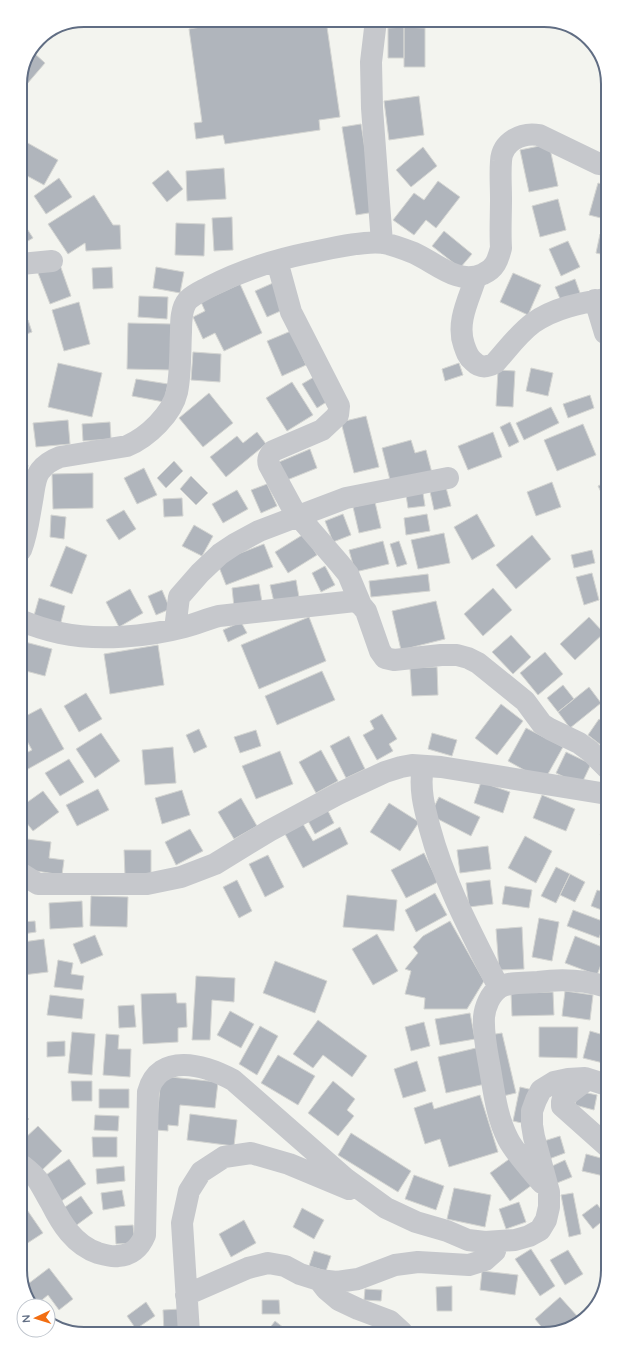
<svg xmlns="http://www.w3.org/2000/svg" width="628" height="1354" viewBox="0 0 628 1354" font-family="Quicksand,sans-serif">
<style>
.building{fill:#b0b5bc;stroke:#d4d5d2}
.lines{fill:none;stroke-linecap:round;stroke-linejoin:round}
.street{stroke:#c6c8cc;stroke-width:22}
.rim{fill:none;stroke:#606d83;stroke-width:2}
</style>
<rect width="100%" height="100%" fill="#f3f4ef"/>
<path class="building" d="M206 20H326L340 117 319 120 320 130 225 144 223 135 196 139 194 123 202 122 189 29 207 26Z
M441 20H453L452 27 441 26Z
M404 27V58H388V28Z
M404 27 425 28V67H404Z
M33 52 45 63 27 84 21 78Z
M419 96 424 135 389 140 384 101Z
M361 124 375 212 356 215 342 127Z
M26 142 58 160 44 185 20 172V152Z
M549 144 558 186 529 192 520 150Z
M423 147 437 166 411 187 396 170Z
M224 168 226 199 187 201 186 171Z
M168 170 183 189 167 202 152 183Z
M59 178 72 197 46 214 34 196Z
M438 181 460 197 436 228 426 220 414 235 393 220 414 193 424 200Z
M598 183 605 185V219L589 215Z
M94 195 113 225H120L121 249 86 251 85 243 68 254 48 224Z
M558 199 566 230 540 237 532 206Z
M232 217 233 250 214 251 212 218Z
M176 223 205 224 204 256 175 255Z
M24 224 33 238 21 245V226Z
M444 231 472 254 460 268 432 246Z
M600 234 605 235V255L596 253Z
M568 241 580 267 561 276 549 249Z
M60 265 71 296 50 304 38 273Z
M112 267 113 288 93 289 92 268Z
M156 267 184 272 180 293 153 288Z
M513 273 541 285 528 315 500 302Z
M575 279 580 293 561 301 555 287Z
M273 283 285 309 267 317 255 291Z
M240 284 262 333 224 351 215 333 203 339 193 317 205 311 201 302Z
M139 296 168 297 167 319 138 317Z
M79 302 90 344 64 351 52 310Z
M28 320 32 332 21 336V322Z
M128 323 172 324 171 370 127 369Z
M291 331 306 365 282 376 267 341Z
M193 352 221 354 220 382 191 380Z
M58 363 102 373 92 417 48 407Z
M459 363 463 375 445 381 442 369Z
M531 368 553 373 548 396 526 391Z
M498 370 515 371 513 407 496 406Z
M314 377 328 401 317 408 302 384Z
M136 379 168 384 164 402 132 396Z
M292 382 313 415 287 431 266 398Z
M209 393 233 423 203 447 179 418Z
M590 395 594 408 568 418 563 404Z
M551 407 559 423 524 440 516 423Z
M366 416 379 467 354 473 341 422Z
M68 420 70 444 36 447 33 423Z
M110 422 111 439 83 441 82 424Z
M510 422 519 442 509 447 500 427Z
M583 424 596 455 557 471 544 440Z
M257 432 266 444 226 477 210 457 237 436 243 443Z
M493 432 502 457 468 470 458 446Z
M411 440 415 453 426 450 432 473 391 484 382 448Z
M310 449 317 468 287 480 279 462Z
M174 461 183 471 166 488 157 478Z
M21 463 28 465 26 479 21 478Z
M144 468 157 495 137 504 124 478Z
M93 473V508L53 509 52 474Z
M191 476 208 493 196 505 180 489Z
M552 482 561 507 536 516 527 492Z
M606 482V502L598 486Z
M267 484 277 506 261 513 251 490Z
M445 484 451 506 434 510 429 487Z
M237 490 248 509 223 523 212 504Z
M423 493 425 506 408 508 406 495Z
M182 498 183 516 164 517 163 499Z
M375 502 381 528 359 533 353 507Z
M124 510 136 529 119 540 106 520Z
M343 514 351 535 333 542 325 521Z
M427 514 430 531 406 535 404 518Z
M477 514 495 546 472 560 454 527Z
M51 515 66 517 64 539 50 537Z
M194 525 213 536 202 556 182 546Z
M444 533 450 563 418 569 411 540Z
M304 534 317 555 288 573 275 552Z
M532 535 551 559 516 589 496 565Z
M383 541 389 564 355 572 349 550Z
M399 541 407 564 397 567 390 544Z
M264 544 273 567 226 585 217 562Z
M66 546 87 555 72 594 50 586Z
M592 550 595 563 574 568 571 555Z
M325 566 335 585 321 592 312 573Z
M592 573 599 600 584 605 576 577Z
M428 574 430 591 371 597 369 581Z
M296 580 299 597 274 602 270 585Z
M259 584 262 602 234 607 232 588Z
M493 588 512 610 483 636 464 614Z
M130 589 143 613 119 627 106 602Z
M162 590 170 609 156 615 148 596Z
M39 598 65 606 60 626 33 619Z
M436 601 445 639 401 650 392 611Z
M309 617 326 661 259 689 241 645Z
M589 617 604 633 575 660 560 644Z
M241 622 247 633 228 642 223 630Z
M511 635 531 657 513 674 492 652Z
M25 642 52 649 45 676 22 670V653Z
M158 645 164 685 110 694 104 654Z
M545 652 563 674 538 695 520 673Z
M437 667 438 695 412 696 410 668Z
M322 671 335 700 277 725 265 696Z
M563 685 574 699 558 712 547 698Z
M589 687 601 703 570 728 558 712Z
M86 693 102 719 79 732 64 706Z
M501 704 523 721 497 755 475 738Z
M41 708 64 749 28 769 22 758V755L32 750 22 732V718Z
M382 714 397 739 389 744 393 751 377 760 363 735 374 729 370 721Z
M599 719 606 724V749L588 735Z
M526 728 563 747 544 781 508 761Z
M199 729 207 747 194 753 186 735Z
M256 730 261 746 240 753 234 737Z
M101 733 120 761 95 778 76 749Z
M432 733 457 740 452 756 428 749Z
M349 736 365 769 346 778 330 746Z
M173 747 176 783 145 785 142 750Z
M321 750 338 781 316 793 299 762Z
M280 751 293 784 256 799 242 766Z
M566 752 591 764 581 785 556 773Z
M69 759 84 782 60 796 45 773Z
M481 782 510 792 503 813 474 803Z
M98 789 109 810 77 826 66 805Z
M182 790 190 815 162 824 155 798Z
M43 791 59 812 33 831 22 817V806Z
M542 795 575 809 566 831 533 818Z
M439 797 480 817 471 836 430 815Z
M241 798 257 826 234 839 218 812Z
M389 803 419 822 400 851 370 832Z
M327 809 334 823 315 834 307 819Z
M303 824 313 841 340 827 348 844 303 868 285 834Z
M607 824V839L600 835Z
M190 829 203 851 176 865 165 842Z
M525 836 552 851 536 883 508 868Z
M27 839 51 842 49 858 64 860 62 875 23 869Z
M488 846 491 869 460 873 457 850Z
M124 850H151V875L125 876Z
M424 853 438 882 406 898 391 870Z
M268 855 284 887 265 897 249 864Z
M556 867 570 874 556 903 541 896Z
M570 874 585 882 575 902 560 895Z
M237 880 252 911 239 918 223 887Z
M490 880 493 904 469 907 466 883Z
M505 886 532 890 529 908 502 904Z
M597 890 607 893V912L591 906Z
M435 893 447 915 416 932 405 910Z
M347 895 397 900 394 931 343 927Z
M91 896 128 897 127 927 90 926Z
M82 901 83 927 50 929 49 903Z
M573 910 605 922 599 938 567 926Z
M539 918 559 922 552 961 532 957Z
M35 921 36 932 23 934 22 922Z
M450 921 484 981 467 1009H424L425 998 405 994 411 971 405 969 418 953 413 947 423 936Z
M522 927 524 969 499 970 496 929Z
M377 934 398 971 373 985 352 949Z
M95 935 103 955 81 964 73 944Z
M575 936 607 949 597 975 565 963Z
M44 939 48 972 23 975V942Z
M58 960 73 963 71 974 84 976 82 990 54 987Z
M275 961 327 981 315 1013 263 993Z
M196 976 235 978 234 1002 212 1000 210 1040H192Z
M565 991 593 995 590 1020 562 1016Z
M553 992 554 1015 512 1016 511 993Z
M176 993 177 1003H186L187 1027 178 1028V1042L143 1044 141 994Z
M50 995 84 999 82 1019 47 1015Z
M134 1005 136 1027 119 1028 118 1006Z
M230 1011 254 1024 241 1048 217 1035Z
M470 1013 475 1039 440 1045 435 1019Z
M318 1020 367 1056 352 1077 323 1055 313 1068 293 1054Z
M424 1022 430 1046 411 1051 405 1027Z
M260 1026 278 1036 257 1075 239 1064Z
M539 1027H578L577 1058 539 1057Z
M590 1031 607 1036V1064L583 1058Z
M72 1032 95 1034 92 1075 68 1073Z
M502 1033 516 1093 503 1096 489 1035Z
M106 1034 119 1035 118 1049H131L130 1077 103 1075Z
M65 1041V1056L47 1057V1042Z
M476 1048 485 1084 446 1093 438 1057Z
M278 1055 315 1076 298 1105 261 1083Z
M417 1061 426 1091 403 1098 394 1069Z
M161 1076 218 1082 215 1108 180 1105 178 1126 168 1125V1131L156 1130Z
M71 1081H92V1101H72Z
M333 1081 355 1099 347 1110 354 1116 338 1136 308 1113Z
M520 1087 533 1090 526 1124 513 1121Z
M99 1089H129V1108H99Z
M578 1091 597 1095 594 1110 575 1105Z
M480 1095 498 1152 449 1167 440 1139 425 1144 414 1108 432 1102 434 1109Z
M23 1113 29 1119 23 1124Z
M190 1114 237 1120 234 1146 187 1140Z
M608 1114V1130H604Z
M95 1115 119 1116 118 1131 94 1130Z
M38 1126 62 1151 40 1172 23 1154V1140Z
M351 1133 411 1171 398 1192 338 1155Z
M560 1136 565 1153 549 1159 544 1141Z
M92 1137H117V1157H93Z
M586 1154 608 1160V1177L582 1171Z
M512 1157 532 1185 510 1201 490 1173Z
M69 1159 86 1184 60 1202 43 1177Z
M565 1160 572 1177 557 1183 550 1167Z
M124 1166 125 1181 97 1184 96 1169Z
M414 1175 444 1186 436 1210 405 1199Z
M454 1188 491 1195 485 1227 447 1219Z
M122 1190 125 1206 103 1210 101 1193Z
M573 1193 581 1234 569 1237 561 1195Z
M81 1196 93 1213 74 1227 62 1209Z
M519 1202 526 1222 506 1229 499 1209Z
M23 1204 43 1233 23 1246Z
M597 1204 607 1217 593 1229 582 1215Z
M302 1208 324 1220 314 1239 293 1227Z
M244 1220 256 1243 231 1257 219 1234Z
M133 1225 135 1243 116 1244 115 1226Z
M531 1249 555 1286 540 1296 515 1259Z
M568 1250 583 1274 565 1285 550 1260Z
M314 1251 331 1256 326 1271 309 1266Z
M49 1268 73 1299 59 1310 48 1295 37 1304 24 1287Z
M482 1271 518 1275 515 1295 480 1290Z
M452 1286V1311H437L436 1287Z
M365 1289 382 1290 381 1301 364 1300Z
M560 1297 578 1317 563 1331H545L535 1319Z
M262 1300H279L280 1314H262Z
M146 1302 155 1316 136 1329 127 1316Z
M180 1309 181 1333H164L163 1310Z
M275 1321 289 1332 266 1333Z"/>
<g class="lines">
<path class="street" d="M376 20 371 62 372 108 382 243
M277 261 291 312 339 406 338 415 322 430 273 451C269 456 267 459 269 465L294 511 339 563 348 574 361 605
M21 264 52 261
M476 277C469 299 456 322 464 345 466 351 468 357 473 361 480 368 486 368 495 363 507 350 518 334 533 323 554 308 580 303 605 299
M595 300 605 333
M21 550C27 535 29 518 32 501 34 492 34 479 40 471 45 464 52 460 60 457L127 446C148 437 172 414 177 392 181 372 180 351 181 332 181 321 181 308 188 300 194 294 202 291 209 287 240 271 274 260 308 253 328 249 365 240 383 243 394 245 404 249 414 253 436 263 459 286 483 274 495 269 498 260 501 248 500 232 501 215 501 199 501 186 500 174 501 161 502 142 521 132 539 135L599 164 605 165
M22 621C34 626 47 630 60 633 98 641 146 637 184 627 196 624 207 619 219 616L355 601 361 605 366 611 380 651 385 658 394 660 441 655H457L468 658 478 663 525 701 542 724 550 729 579 743 590 751 607 768
M175 629 179 597 200 573 220 554 235 544 259 531 346 498 448 478
M423 766C419 788 424 807 430 829 445 885 473 936 499 988
M22 874 38 884H147L181 877 215 864 269 831 338 794 385 772 401 767 412 765 441 767 607 794
M588 1079 563 1098 562 1102V1106L608 1147
M23 1166C28 1170 33 1174 37 1179 42 1186 46 1195 51 1203 61 1223 74 1245 98 1253 105 1255 111 1257 118 1256 133 1255 140 1247 145 1235L148 1092C159 1051 205 1065 233 1080L346 1179 386 1208 416 1222 447 1231 468 1240 485 1242 515 1240 529 1236 540 1230 546 1220 549 1207V1192L534 1137 532 1125V1111L536 1100 541 1090 554 1082 568 1079 585 1078 607 1085
M542 1183C532 1171 515 1153 508 1139 497 1118 494 1092 490 1069 487 1052 483 1035 484 1017 485 1007 490 994 499 988 509 981 526 983 538 982 561 979 585 980 607 987
M319 1280 326 1289 339 1300 358 1309 390 1321 402 1332
M186 1295 248 1268 268 1263 285 1266 300 1274 319 1280 337 1282 358 1279 395 1265 418 1262 469 1265 485 1260 495 1251 497 1242
M189 1333 182 1223 189 1191 201 1172 224 1157 251 1153 289 1164 349 1189"/>
</g>
<path d="M0 0H628V1354H0ZM84 27H544A57 57 0 0 1 601 84V1270A57 57 0 0 1 544 1327H84A57 57 0 0 1 27 1270V84A57 57 0 0 1 84 27Z" fill="#fff" fill-rule="evenodd"/>
<path class="rim" d="M84 27H544A57 57 0 0 1 601 84V1270A57 57 0 0 1 544 1327H84A57 57 0 0 1 27 1270V84A57 57 0 0 1 84 27Z"/>
<g transform="translate(36 1318) rotate(266)"><circle r="19" fill="#ffffff" stroke="#bfc5cd"/>
<path d="M0-3L7 15L0 10L-7 15Z" fill="#f26d11"/>
<text y="-6" font-size="11" font-weight="bold" text-anchor="middle" fill="#606d83">N</text>
</g>
</svg>
